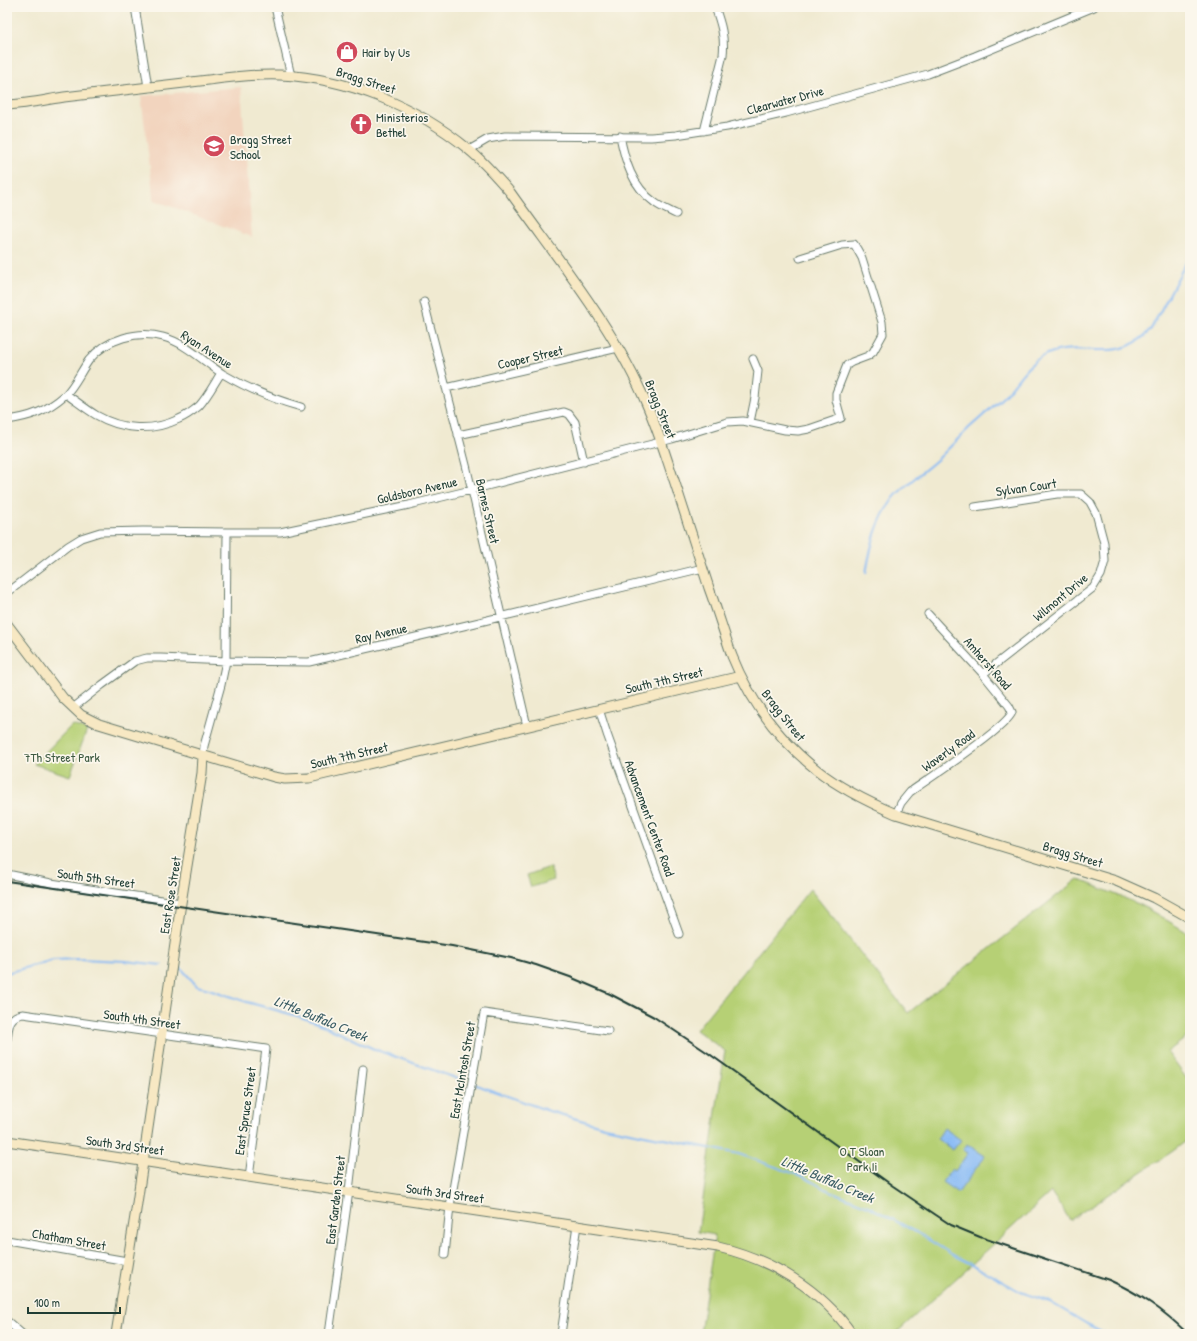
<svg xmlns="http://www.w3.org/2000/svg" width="1197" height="1341" viewBox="0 0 1197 1341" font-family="'Patrick Hand',sans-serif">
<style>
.built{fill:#f2d4be}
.green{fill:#b6d075;stroke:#6a8654}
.water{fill:#87baf5;stroke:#537c94}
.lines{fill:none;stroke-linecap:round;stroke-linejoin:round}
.stream{stroke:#87baf5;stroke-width:2}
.street-casing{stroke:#687a6b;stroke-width:9}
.secondary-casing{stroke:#687a6b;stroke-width:11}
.street{stroke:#fff;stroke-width:7}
.secondary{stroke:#f7e8c3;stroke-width:9}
.rail{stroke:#1f3d34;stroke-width:2}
.labels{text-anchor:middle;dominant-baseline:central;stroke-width:3.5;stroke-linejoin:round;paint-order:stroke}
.poi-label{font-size:13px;fill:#1f3d34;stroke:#fbf7ec;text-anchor:start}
.street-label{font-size:13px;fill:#1f3d34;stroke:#fbf7ec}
.park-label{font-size:13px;fill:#3d5a41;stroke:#fbf7ec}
.water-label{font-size:14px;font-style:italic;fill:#395c64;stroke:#fbf7ec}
</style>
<rect width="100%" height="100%" fill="#fbf7ec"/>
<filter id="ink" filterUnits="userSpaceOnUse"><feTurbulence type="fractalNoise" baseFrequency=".025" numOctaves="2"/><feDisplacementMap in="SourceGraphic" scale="8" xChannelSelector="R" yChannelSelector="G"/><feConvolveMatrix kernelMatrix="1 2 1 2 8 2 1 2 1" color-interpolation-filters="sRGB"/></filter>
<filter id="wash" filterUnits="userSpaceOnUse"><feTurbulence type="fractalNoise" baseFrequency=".012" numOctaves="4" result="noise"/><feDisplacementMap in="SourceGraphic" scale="16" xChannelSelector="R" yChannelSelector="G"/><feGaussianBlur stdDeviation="0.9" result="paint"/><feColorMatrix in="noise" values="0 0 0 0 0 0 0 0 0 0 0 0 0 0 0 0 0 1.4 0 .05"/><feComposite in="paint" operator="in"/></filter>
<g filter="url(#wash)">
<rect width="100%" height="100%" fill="#f0ead1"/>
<path class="built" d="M241 87 252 237 154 200 141 96Z"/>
<path class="green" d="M72 725 87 730 70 776 34 764Z
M550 867 554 880 531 887 527 875Z
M1078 879 1141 905 1190 934V1035L1167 1052 1190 1083V1138L1173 1151 1070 1220 1051 1192 895 1334H700L715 1235 698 1232 725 1051 696 1030 810 889 908 1013Z"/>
<path class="water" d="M944 1128 961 1140 953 1150 937 1139Z
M967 1144 985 1156 958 1193 942 1182 952 1169 955 1171 968 1153 963 1150Z"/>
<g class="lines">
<path class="stream" d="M866 573C871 546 876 521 893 499 906 483 925 471 940 457 950 447 960 437 970 427 981 417 993 407 1004 396 1016 384 1025 366 1041 357 1079 336 1117 369 1151 329L1190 255
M180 967 197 986 209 989 247 1002 297 1016 318 1023 374 1049 461 1080
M7 973 53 960 79 959 125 961 162 965
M474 1084 549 1111 605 1127 739 1154 804 1177 825 1189 868 1206 916 1232 953 1255 973 1265 1021 1292 1050 1302 1087 1324 1107 1334"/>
</g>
</g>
<g filter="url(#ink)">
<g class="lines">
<g class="street-casing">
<path id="street" d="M135 7 148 87
M275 7 291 76
M704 131 723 55C725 37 721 24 715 7
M620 136C625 161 632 186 654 202 660 207 668 210 676 214
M469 150 488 139 505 136 651 137 676 135 727 127 786 113 928 74 975 56 1094 7
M424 302 466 465 527 726
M446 388 618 348
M66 394C76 401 86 409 96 415 122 430 152 432 179 419 186 416 193 411 199 406 208 396 214 384 221 373
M7 420C30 417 47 411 65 395 74 387 81 371 89 360 106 339 138 330 163 337 186 343 204 362 223 374 248 389 273 399 301 407
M750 422 755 398 758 371 753 359
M458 435 564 412 569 414 575 422 584 462
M975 507 1057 494H1081L1090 502 1096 513 1104 543 1105 561 1101 575 1093 588 983 674
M7 593 68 546 81 538 100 532 143 531 227 532H280L409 505 471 490 672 439 727 422 743 421 785 430 798 431 809 429 841 418 836 400V393L847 365 852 362 868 356 873 352 883 334 882 322 862 258 857 249 854 244 842 245 800 258
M73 708 102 685 135 661 147 658H161L226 661 309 662 463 626 703 568
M599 709 607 734 679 934
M203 756 204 746 221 685 226 661 227 532
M896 814 901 803 910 792C927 780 1008 727 1012 712L1009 706 983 674 928 614
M7 874 51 883 181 903
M7 1039C9 1027 8 1016 23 1014L266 1049 249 1177
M7 1240 127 1261
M445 1255 450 1206 484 1013 608 1031
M7 1321 22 1334
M329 1334 349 1191 363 1069
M561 1334 577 1225"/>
</g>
<g class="secondary-casing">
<path id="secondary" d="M7 105C26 104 45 100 64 97 104 92 144 88 184 83 216 79 248 74 280 75 348 78 416 106 468 149 483 161 497 177 510 192 558 260 614 327 647 405 658 430 666 457 675 483 686 518 698 553 709 588 717 610 724 633 732 656 750 701 779 740 817 770 841 789 868 802 896 814L1116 881 1154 898 1190 918
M7 624 63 698 81 715 99 724 274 777 285 779 309 778 741 676
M7 1141 718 1247C770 1259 821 1289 852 1334
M116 1334 136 1210 181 903 202 773 203 756"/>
</g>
<use href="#street" class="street"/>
<use href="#secondary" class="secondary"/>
<path class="rail" d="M7 881 452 946 511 958 536 965 570 977 610 994 654 1017 708 1053 893 1186 936 1215 951 1225 980 1237 1109 1280C1142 1295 1162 1309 1188 1334"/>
</g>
</g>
<defs>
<g id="shop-disc" transform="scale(1.15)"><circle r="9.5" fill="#d1495b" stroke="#fbf7ec"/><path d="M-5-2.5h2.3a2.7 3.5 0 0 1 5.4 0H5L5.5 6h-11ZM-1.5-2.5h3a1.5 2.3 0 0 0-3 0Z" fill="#fff"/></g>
<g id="church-disc" transform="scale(1.15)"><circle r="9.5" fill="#d1495b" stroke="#fbf7ec"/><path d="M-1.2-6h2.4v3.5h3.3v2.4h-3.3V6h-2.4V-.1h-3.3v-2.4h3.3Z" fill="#fff"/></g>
<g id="school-disc" transform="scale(1.15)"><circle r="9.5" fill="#d1495b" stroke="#fbf7ec"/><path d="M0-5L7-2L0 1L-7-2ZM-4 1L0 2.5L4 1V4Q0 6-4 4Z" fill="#fff"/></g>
</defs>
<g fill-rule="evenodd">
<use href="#shop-disc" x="347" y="52"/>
<use href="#church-disc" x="361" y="124"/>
<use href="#school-disc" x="214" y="146"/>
</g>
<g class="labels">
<g class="poi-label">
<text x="362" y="52">Hair by Us</text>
<text x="376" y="117">Ministerios<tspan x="376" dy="15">Bethel</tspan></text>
<text x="230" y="139">Bragg Street<tspan x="230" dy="15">School</tspan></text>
</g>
<g class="street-label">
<text transform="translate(366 80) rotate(18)">Bragg Street</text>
<text transform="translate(785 100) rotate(-15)">Clearwater Drive</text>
<text transform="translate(207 349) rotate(33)">Ryan Avenue</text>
<text transform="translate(530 357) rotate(-13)">Cooper Street</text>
<text transform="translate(661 409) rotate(68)">Bragg Street</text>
<text transform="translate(1026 487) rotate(-8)">Sylvan Court</text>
<text transform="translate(417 490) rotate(-13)">Goldsboro Avenue</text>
<text transform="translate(488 511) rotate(77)">Barnes Street</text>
<text transform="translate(1060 597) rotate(-40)">Wilmont Drive</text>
<text transform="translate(381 633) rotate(-13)">Ray Avenue</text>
<text transform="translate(988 663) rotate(49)">Amherst Road</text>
<text transform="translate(664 680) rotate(-13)">South 7th Street</text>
<text transform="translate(784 715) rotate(52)">Bragg Street</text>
<text transform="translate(948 750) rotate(-36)">Waverly Road</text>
<text transform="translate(349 755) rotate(-13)">South 7th Street</text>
<text transform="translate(650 818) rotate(70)">Advancement Center Road</text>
<text transform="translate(1073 854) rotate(17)">Bragg Street</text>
<text transform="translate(96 878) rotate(8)">South 5th Street</text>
<text transform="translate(170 895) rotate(-81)">East Rose Street</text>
<text transform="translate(142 1019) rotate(8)">South 4th Street</text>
<text transform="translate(462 1070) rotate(-80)">East McIntosh Street</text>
<text transform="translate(245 1111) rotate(-82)">East Spruce Street</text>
<text transform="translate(125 1145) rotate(8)">South 3rd Street</text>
<text transform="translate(445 1193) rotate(8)">South 3rd Street</text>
<text transform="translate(335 1200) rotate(-83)">East Garden Street</text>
<text transform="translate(69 1239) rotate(10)">Chatham Street</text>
</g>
<g class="park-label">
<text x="62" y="757">7Th Street Park</text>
<text x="862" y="1151">O T Sloan<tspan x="862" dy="15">Park Ii</tspan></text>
</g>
<g class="water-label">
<text transform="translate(321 1018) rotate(22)">Little Buffalo Creek</text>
<text transform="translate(828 1179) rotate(23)">Little Buffalo Creek</text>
</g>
</g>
<rect width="1197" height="1341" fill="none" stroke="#fbf7ec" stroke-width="24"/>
<path d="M28 1307v6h92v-6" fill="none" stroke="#1f3d34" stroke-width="2"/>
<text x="34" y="1307" font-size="12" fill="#1f3d34" stroke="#fbf7ec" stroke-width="3" paint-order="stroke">100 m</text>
</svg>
